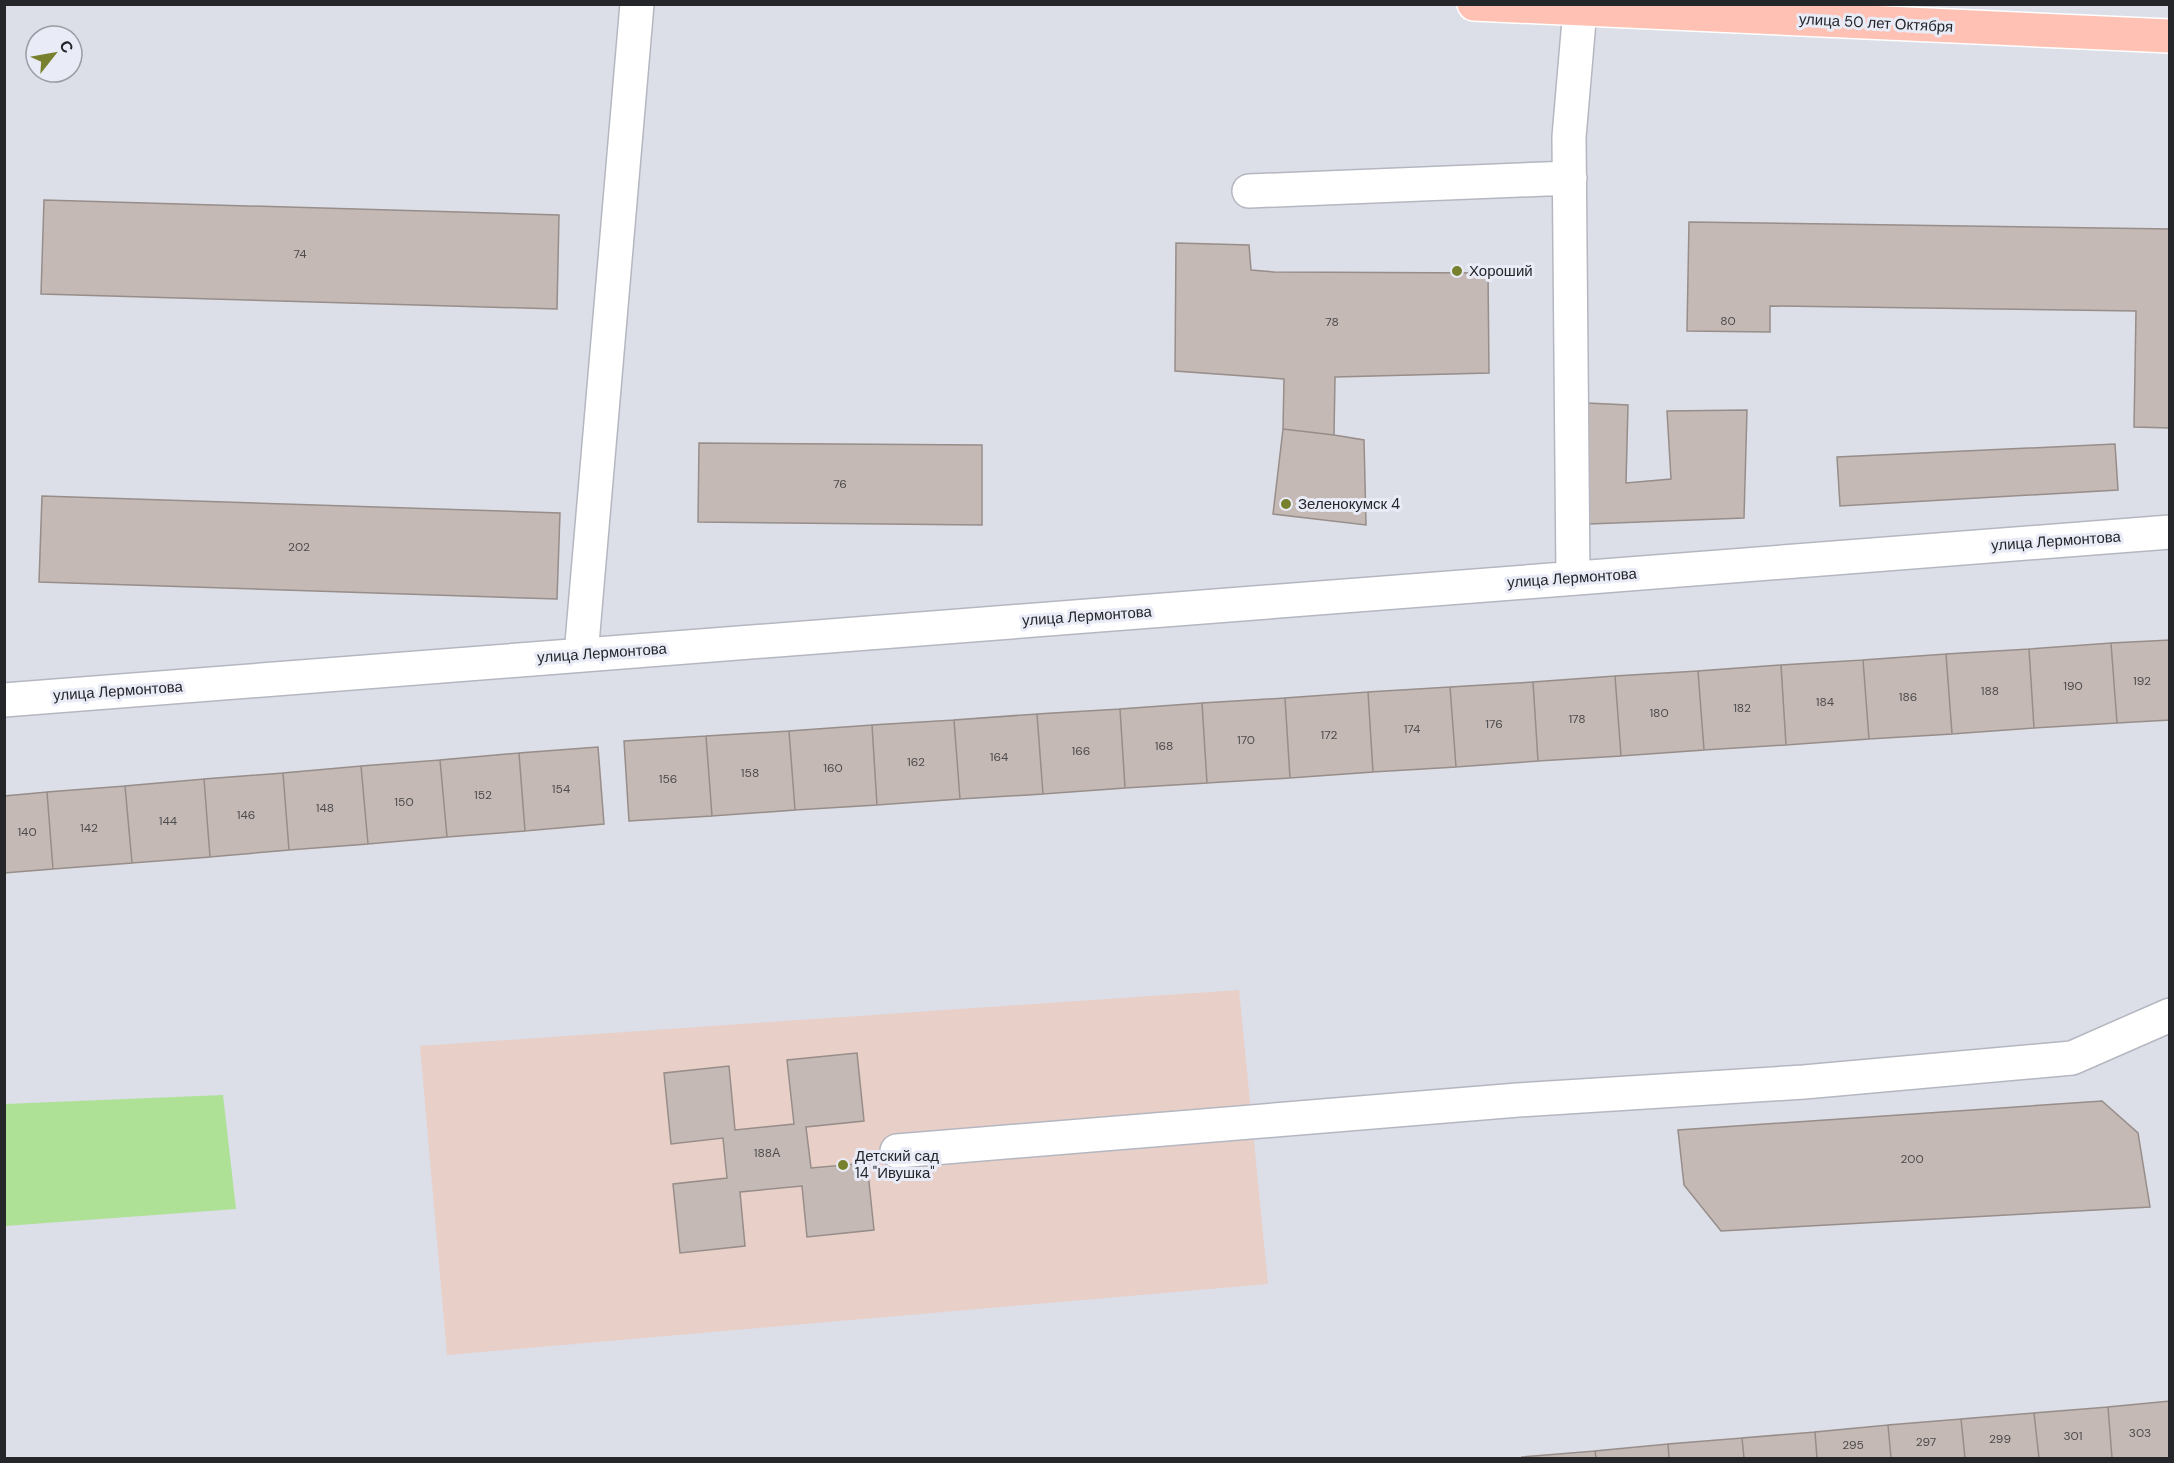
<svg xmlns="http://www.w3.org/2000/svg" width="2174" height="1463" viewBox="0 0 2174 1463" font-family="'DM Sans',sans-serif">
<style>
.education{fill:#e8cfc7}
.green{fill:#aee196}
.building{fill:#c4b9b5;stroke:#978d89;stroke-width:1.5}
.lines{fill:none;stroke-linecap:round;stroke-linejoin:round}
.minor-casing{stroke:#b5b7c0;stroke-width:36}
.highway-casing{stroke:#fff;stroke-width:36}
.minor{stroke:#fff;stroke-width:33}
.highway{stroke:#ffc1b3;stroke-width:33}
.poi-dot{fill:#77812d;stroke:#e9ebf6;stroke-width:2}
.labels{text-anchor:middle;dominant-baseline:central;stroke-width:6;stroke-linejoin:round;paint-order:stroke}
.number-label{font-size:12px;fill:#4d4b4d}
.street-label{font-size:15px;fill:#25262a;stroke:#e9ebf6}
.poi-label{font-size:15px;fill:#25262a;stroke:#e9ebf6;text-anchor:start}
</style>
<rect width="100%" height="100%" fill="#dcdee8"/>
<path class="education" d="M1239 990 1268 1284 447 1355 420 1046Z"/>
<path class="green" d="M223 1095 236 1209 5 1226V1104Z"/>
<path class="building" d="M44 200 559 215 557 309 41 294Z
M1689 222 2170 229V428L2134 427 2136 311 1770 306V332L1687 331Z
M1176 243 1249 245 1251 270 1274 272 1488 273 1489 373 1335 377 1334 435 1283 429 1284 379 1175 371Z
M1587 403 1628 405 1626 483 1671 479 1667 411 1747 410 1744 518 1589 524Z
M1283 429 1334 435 1364 440 1366 525 1273 514Z
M699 443 982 445V525L698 522Z
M2115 444 2118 490 1840 506 1837 457Z
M42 496 560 513 557 599 39 582Z
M2170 640V720L2117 723 2111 643Z
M2111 643 2117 723 2034 728 2029 649Z
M2029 649 2034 728 1952 734 1946 654Z
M1946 654 1952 734 1869 739 1863 660Z
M1863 660 1869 739 1786 745 1781 665Z
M1781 665 1786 745 1704 750 1698 671Z
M1698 671 1704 750 1621 756 1615 676Z
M1615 676 1621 756 1538 761 1533 682Z
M1533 682 1538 761 1456 767 1450 687Z
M1450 687 1456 767 1373 772 1368 692Z
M1368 692 1373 772 1290 778 1285 698Z
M1285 698 1290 778 1207 783 1202 703Z
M1202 703 1207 783 1125 788 1120 709Z
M1120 709 1125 788 1043 794 1037 714Z
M1037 714 1043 794 960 799 954 720Z
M954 720 960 799 877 805 872 725Z
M872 725 877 805 795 810 789 731Z
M789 731 795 810 712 816 706 736Z
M706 736 712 816 629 821 624 741Z
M598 747 604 824 525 831 519 753Z
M519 753 525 831 447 837 440 760Z
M440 760 447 837 368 844 361 766Z
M361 766 368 844 289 850 283 773Z
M283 773 289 850 210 857 204 779Z
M204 779 210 857 132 863 125 786Z
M125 786 132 863 53 869 47 792Z
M47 792 53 869 4 873V796Z
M857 1053 864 1121 806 1127 811 1168 867 1163 874 1230 807 1237 802 1186 740 1192 745 1246 680 1253 673 1184 727 1178 723 1138 671 1144 664 1073 729 1066 735 1130 794 1124 787 1060Z
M2102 1101 2138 1133 2150 1207 1721 1231 1684 1185 1678 1130Z
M2170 1401V1458H2112L2108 1407Z
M2108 1407 2112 1458H2039L2034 1413Z
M2034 1413 2039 1458H1965L1961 1419Z
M1961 1419 1965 1458H1891L1888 1425Z
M1888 1425 1891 1458H1817L1815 1432Z
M1815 1432 1817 1458H1744L1742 1438Z
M1742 1438 1744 1458H1669L1668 1444Z
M1668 1444 1669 1458H1596L1595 1451Z
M1595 1451 1596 1458H1522V1457Z"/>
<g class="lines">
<g class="minor-casing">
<path id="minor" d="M1249 191 1570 178
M1573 578 1569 137 1580 9
M581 655 637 4
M4 700 2170 532
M897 1151 1518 1100 1804 1082 2072 1058 2170 1015"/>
</g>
<g class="highway-casing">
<path id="highway" d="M1474 4 2170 36"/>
</g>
<use href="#minor" class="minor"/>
<use href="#highway" class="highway"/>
</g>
<g class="poi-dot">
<circle cx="1457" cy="271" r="6"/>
<circle cx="1286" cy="504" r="6"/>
<circle cx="843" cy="1165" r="6"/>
</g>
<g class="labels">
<g class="number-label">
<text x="300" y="254">74</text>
<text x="1728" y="321">80</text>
<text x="1332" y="322">78</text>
<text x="840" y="484">76</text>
<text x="299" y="547">202</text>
<text x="2142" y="681">192</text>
<text x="2073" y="686">190</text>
<text x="1990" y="691">188</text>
<text x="1908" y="697">186</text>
<text x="1825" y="702">184</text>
<text x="1742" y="708">182</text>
<text x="1659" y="713">180</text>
<text x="1577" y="719">178</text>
<text x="1494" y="724">176</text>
<text x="1412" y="729">174</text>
<text x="1329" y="735">172</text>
<text x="1246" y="740">170</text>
<text x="1164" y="746">168</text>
<text x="1081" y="751">166</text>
<text x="999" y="757">164</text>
<text x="916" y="762">162</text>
<text x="833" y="768">160</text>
<text x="750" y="773">158</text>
<text x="668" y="779">156</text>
<text x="561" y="789">154</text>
<text x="483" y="795">152</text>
<text x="404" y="802">150</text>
<text x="325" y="808">148</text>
<text x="246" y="815">146</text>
<text x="168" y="821">144</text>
<text x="89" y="828">142</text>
<text x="27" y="832">140</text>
<text x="767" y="1153">188А</text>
<text x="1912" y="1159">200</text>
<text x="2140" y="1433">303</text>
<text x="2073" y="1436">301</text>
<text x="2000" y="1439">299</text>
<text x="1926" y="1442">297</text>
<text x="1853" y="1445">295</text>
</g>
<g class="street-label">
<text transform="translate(1876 23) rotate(3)">улица 50 лет Октября</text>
<text transform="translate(2056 541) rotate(-4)">улица Лермонтова</text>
<text transform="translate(1572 578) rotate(-4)">улица Лермонтова</text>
<text transform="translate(1087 616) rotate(-4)">улица Лермонтова</text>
<text transform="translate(602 653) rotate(-4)">улица Лермонтова</text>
<text transform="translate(118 691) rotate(-4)">улица Лермонтова</text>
</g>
<g class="poi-label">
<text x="1469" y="271">Хороший</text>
<text x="1298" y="504">Зеленокумск 4</text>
<text x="855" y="1156">Детский сад<tspan x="855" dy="17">14 "Ивушка"</tspan></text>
</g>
</g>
<rect width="2174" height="1463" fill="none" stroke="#25262a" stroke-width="12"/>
<g transform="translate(54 54) rotate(59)"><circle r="28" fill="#e9ebf6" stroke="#9b9ca4" stroke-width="1.5"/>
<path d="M0-4.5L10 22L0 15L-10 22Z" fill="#77812d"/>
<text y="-9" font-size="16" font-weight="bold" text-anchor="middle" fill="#25262a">С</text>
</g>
</svg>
